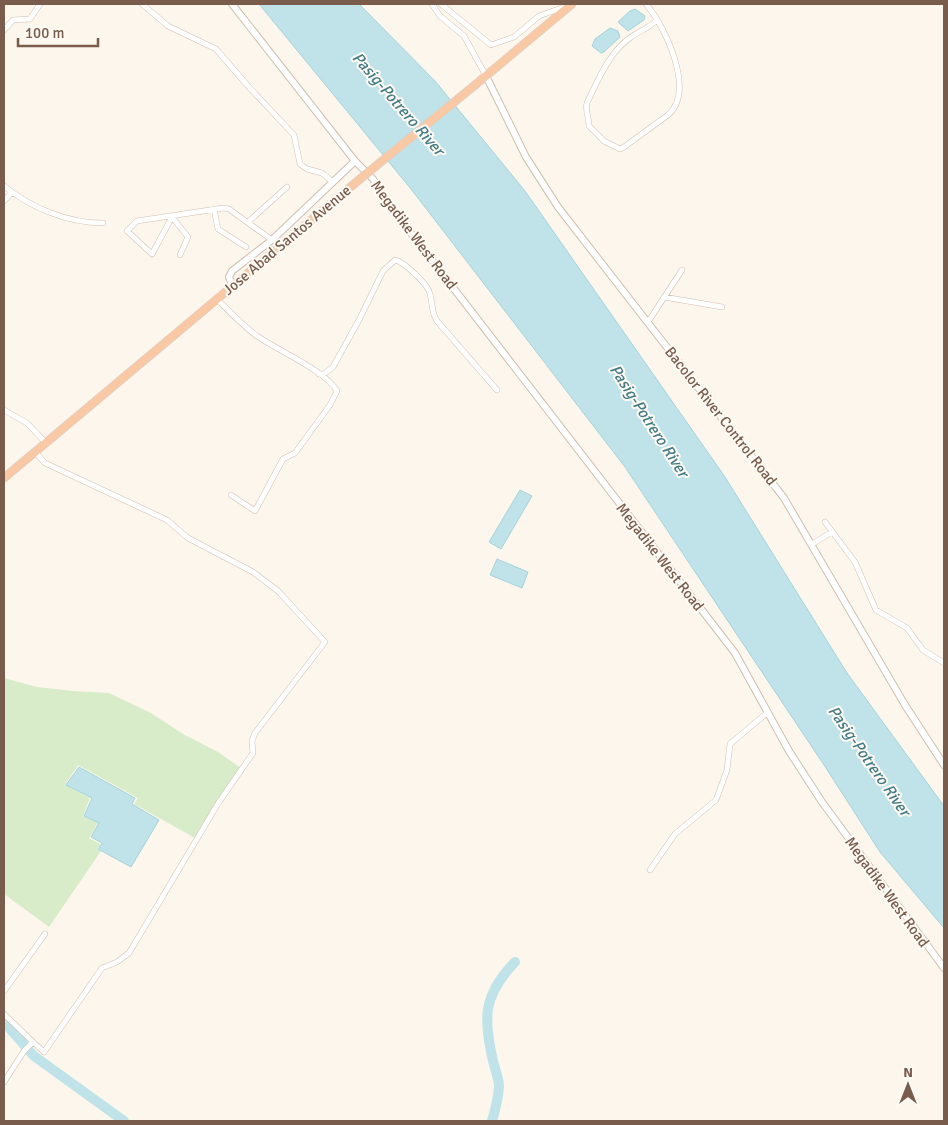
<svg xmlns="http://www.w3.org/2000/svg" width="948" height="1125" viewBox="0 0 948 1125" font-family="Signika,sans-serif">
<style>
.green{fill:#d8ecc9}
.water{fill:#bfe3e8;stroke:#a5d3da}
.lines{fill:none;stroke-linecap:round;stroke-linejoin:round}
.river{stroke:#bfe3e8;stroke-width:10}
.minor-casing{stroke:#d1beb0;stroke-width:6}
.tertiary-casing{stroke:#d1beb0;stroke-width:8}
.trunk-casing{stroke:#dad1cd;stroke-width:9}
.minor{stroke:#fff;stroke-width:5}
.tertiary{stroke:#fff;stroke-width:6}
.trunk{stroke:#f9c8a4;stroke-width:8}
.trunk-bridge-casing{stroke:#dad1cd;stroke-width:9;stroke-linecap:butt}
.trunk-bridge{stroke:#f9c8a4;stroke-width:8}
.labels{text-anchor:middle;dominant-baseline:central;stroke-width:4;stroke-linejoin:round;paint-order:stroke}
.street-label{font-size:15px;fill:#7a5c4d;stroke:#fffaf3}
.water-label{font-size:16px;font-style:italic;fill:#437c86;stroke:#fffaf3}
</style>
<rect width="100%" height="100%" fill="#fdf6ec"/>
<path class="green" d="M4 678 37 687 73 691 109 693 151 713 183 734 218 752 244 770 195 838 134 804 138 798 78 765 65 785 90 798 83 816 98 823 89 838 100 844 97 849 101 851 49 927 4 894Z"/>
<path class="water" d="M259 4H359L435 81 525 191 725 477 847 673 944 806V928L880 852 824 765 625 467 411 189Z
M635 9 645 16 644 20 628 31 618 22 630 11Z
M610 28 618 31 620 37 604 52 601 53 592 46 595 39Z
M520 490 532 496 501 549 489 542Z
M497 559 528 572 522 588 490 575Z
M79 767 135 798 132 804 159 820 131 867 98 849 102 843 91 837 99 823 84 816 92 798 66 785Z"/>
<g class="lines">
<path class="river" d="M4 1022 34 1056 124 1121
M492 1121C495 1111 498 1098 499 1087 499 1079 495 1069 493 1061 483 1018 483 995 515 962"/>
<g class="minor-casing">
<path id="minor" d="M142 4 168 26 216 49 248 86 294 135 300 164 307 169 322 173 333 182
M432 4 440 16 464 36 486 76
M441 4 491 45 514 37 539 16 567 6
M646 4C665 26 696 91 668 115L624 147 620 149 604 141 589 126C589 117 585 111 587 103 598 80 609 52 631 37 640 31 649 28 657 20
M4 30 13 20 30 19 40 4
M4 186C31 208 68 223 103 223
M4 201 12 192
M214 209 218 229 246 247
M248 222 287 187
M180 255 188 237 172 217 152 254 127 231 137 221 223 208 229 209 272 240
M664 297 722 307
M216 298C229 311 242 325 257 336 277 350 326 371 337 391L330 405 295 453 283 459 255 511 231 495
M648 322 682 270
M319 374H324L333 367 359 320 383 271 395 260C404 262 428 284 430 294 433 304 431 312 437 321L497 390
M4 410 27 423 46 443
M825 522 855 562 876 610 907 628 923 650 944 663
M812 544 832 532
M650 870 675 834 716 800 727 770 730 744 768 712
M4 991 45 934
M4 1014 33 1042 24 1051 4 1082
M33 1042 44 1052 102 968 117 962 129 953 219 802 253 753 252 741 255 733 325 642 278 591 253 572 188 538 167 520 45 463 35 452"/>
</g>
<g class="tertiary-casing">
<path id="tertiary" d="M232 4 355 161 373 179 387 202 735 653 789 751 822 802 944 968
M486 76 526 157 558 207 784 498 905 705 944 765
M232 285 229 277 232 271 272 240 355 161"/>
</g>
<g class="trunk-casing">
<path id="trunk" d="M475 85 572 4
M4 478 360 179"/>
</g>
<use href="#minor" class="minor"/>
<use href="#tertiary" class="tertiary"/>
<use href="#trunk" class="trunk"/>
<g class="trunk-bridge-casing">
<path id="trunk-bridge" d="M360 179 475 85"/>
</g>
<use href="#trunk-bridge" class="trunk-bridge"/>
</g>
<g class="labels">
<g class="street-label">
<text transform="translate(414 235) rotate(53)">Megadike West Road</text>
<text transform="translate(287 240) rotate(-40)">Jose Abad Santos Avenue</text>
<text transform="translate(721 416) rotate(52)">Bacolor River Control Road</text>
<text transform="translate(660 557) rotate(52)">Megadike West Road</text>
<text transform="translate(887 892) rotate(54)">Megadike West Road</text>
</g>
<g class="water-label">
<text transform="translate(398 104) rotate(49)">Pasig-Potrero River</text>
<text transform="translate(649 421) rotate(57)">Pasig-Potrero River</text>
<text transform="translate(869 761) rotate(55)">Pasig-Potrero River</text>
</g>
</g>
<rect width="948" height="1125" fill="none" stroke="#7a5c4d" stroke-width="10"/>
<g transform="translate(908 1085)" stroke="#fffaf3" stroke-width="4" paint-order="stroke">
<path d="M0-4L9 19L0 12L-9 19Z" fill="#7a5c4d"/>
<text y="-8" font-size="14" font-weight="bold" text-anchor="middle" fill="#7a5c4d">N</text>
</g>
<path d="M18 38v8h80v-8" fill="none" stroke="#7a5c4d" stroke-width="2.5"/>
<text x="25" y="38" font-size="15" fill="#7a5c4d" stroke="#fffaf3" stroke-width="4" paint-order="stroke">100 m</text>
</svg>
